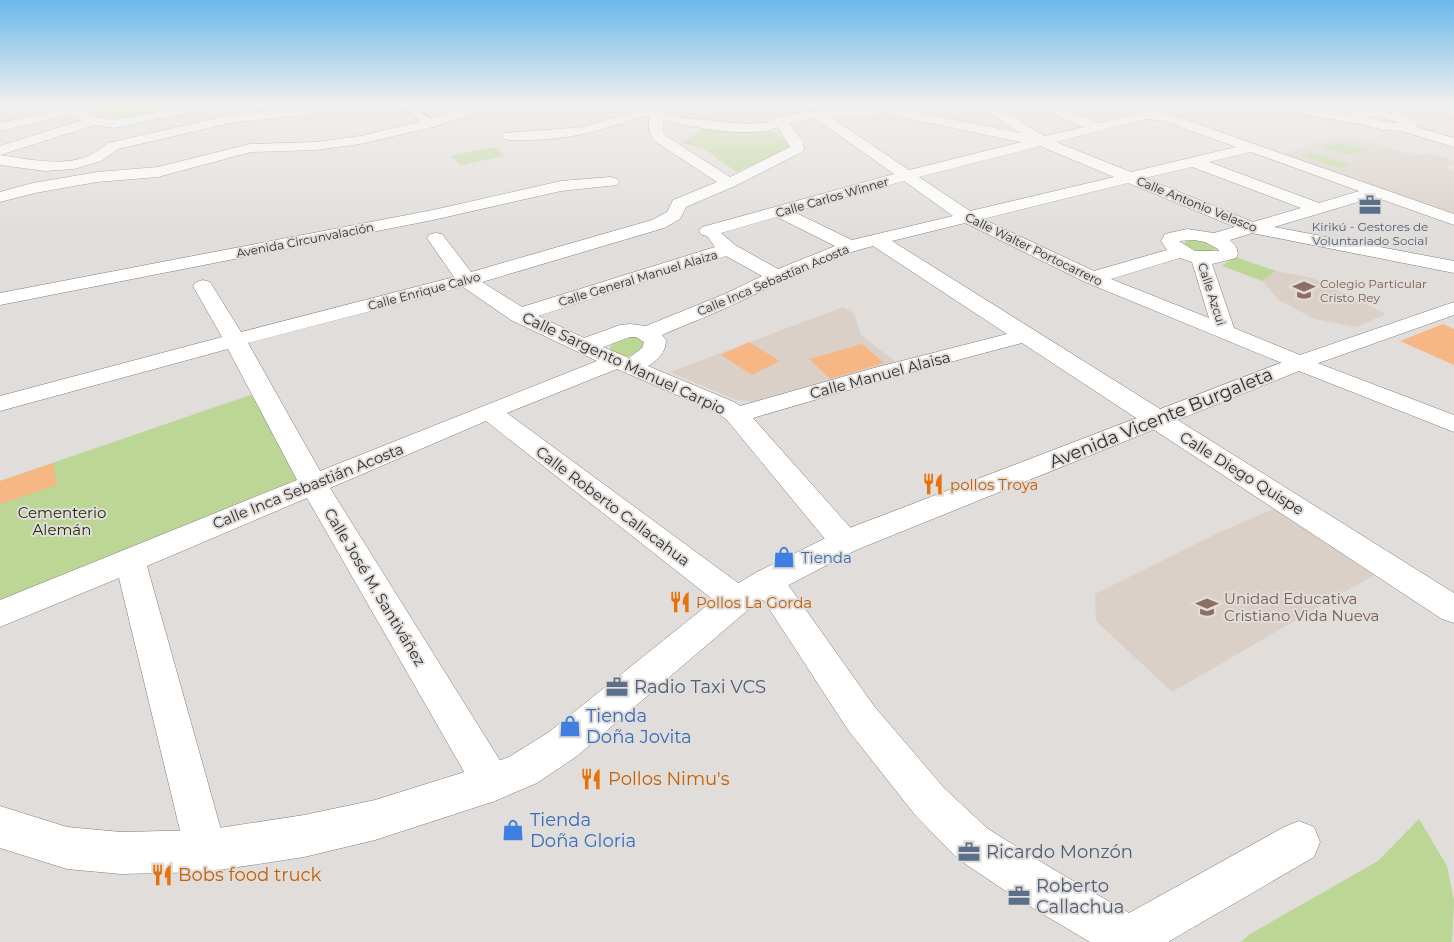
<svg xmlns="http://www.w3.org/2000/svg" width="1454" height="942" viewBox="0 0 1454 942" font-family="Montserrat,sans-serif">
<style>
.built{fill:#dad0c8}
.green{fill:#bbd695}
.building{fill:#f7b785}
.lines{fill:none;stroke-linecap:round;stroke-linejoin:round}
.pedestrian-casing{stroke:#817d7b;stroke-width:2}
.minor-casing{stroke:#817d7b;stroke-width:1}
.tertiary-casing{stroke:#817d7b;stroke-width:1}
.secondary-casing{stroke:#817d7b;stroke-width:1}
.pedestrian{fill:#fff;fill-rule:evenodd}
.minor{fill:#fff;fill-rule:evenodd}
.tertiary{fill:#fff;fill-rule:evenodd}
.secondary{fill:#fff;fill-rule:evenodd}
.labels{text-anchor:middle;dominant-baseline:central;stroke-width:4;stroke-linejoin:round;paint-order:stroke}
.far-street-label{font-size:12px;fill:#32302f;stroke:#e1ddda}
.far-service-label{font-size:12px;fill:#4e5e75;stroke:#e1ddda}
.far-education-label{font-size:12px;fill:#785e54;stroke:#e1ddda;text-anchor:start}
.street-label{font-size:15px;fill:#32302f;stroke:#e1ddda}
.food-label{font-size:15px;fill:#c56008;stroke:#e1ddda;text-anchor:start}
.park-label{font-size:15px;fill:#222f09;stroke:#e1ddda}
.shop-label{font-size:15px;fill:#366cbe;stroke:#e1ddda;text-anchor:start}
.education-label{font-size:15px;fill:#785e54;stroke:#e1ddda;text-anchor:start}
.near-street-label{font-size:18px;fill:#32302f;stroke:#e1ddda}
.near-service-label{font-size:18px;fill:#4e5e75;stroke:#e1ddda;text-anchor:start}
.near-shop-label{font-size:18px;fill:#366cbe;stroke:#e1ddda;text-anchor:start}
.near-food-label{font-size:18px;fill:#c56008;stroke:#e1ddda;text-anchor:start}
</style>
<rect width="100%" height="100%" fill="#e1ddda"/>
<path class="built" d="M1341 135 1409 153 1424 155 1430 153 1454 161V165L1445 167 1454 170V216L1280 155Z
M1276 271 1313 278 1386 314 1356 327 1314 319 1279 300 1262 281Z
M843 307 854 314 861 335 897 363 754 402 734 399 670 372Z
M1283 505 1381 571 1172 692 1096 621 1095 594 1218 533Z"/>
<path class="green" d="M102 105H175L181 107 122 121 91 107Z
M706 127 776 132 792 148 736 172 703 148 681 143Z
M1334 142 1364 150 1351 155 1321 147Z
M494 147 505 156 461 165 450 156Z
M1310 152 1351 165 1340 169 1300 155Z
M1187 240H1201L1216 247V249C1205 254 1193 251 1184 244Z
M1235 257 1276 271 1262 281 1222 266Z
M634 336 648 344C635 355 625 363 610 350L611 342Z
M256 393 309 480 0 607V481Z
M1419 819 1447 866 1454 901 1452 942H1241L1250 934 1378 861Z"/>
<path class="building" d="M1443 324 1454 329V365L1400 341Z
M749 342 780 361 752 375 721 355Z
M862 344 884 363 830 379 809 359Z
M53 463 57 485 0 504V481Z"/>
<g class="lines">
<g class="pedestrian-casing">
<path id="pedestrian" d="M396 105C413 103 424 112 435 125L434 127H426L409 111Z"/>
</g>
<g class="minor-casing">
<path id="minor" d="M53 105H69L97 117 114 120 190 105H213L207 109 114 128 95 125 0 155V146L82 120 70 115 0 131V123L59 110Z
M332 105H373L367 109 235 122 118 149 101 161 74 169 45 171 0 165V155C27 159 67 168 92 154 97 151 103 147 108 143L235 114Z
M476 105H493L492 108 429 128 360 144 316 150 251 152 158 177 97 182 35 193 0 202V192L33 183 97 172 158 167 250 144 316 142 360 136 419 122Z
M617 105H636L684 118 746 124 765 123 776 117 795 113 885 106 1020 133 978 105H992L1044 136 1084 127 1040 108 1039 105H1054L1099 123 1146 111 1166 113 1454 214V225L1375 197 1274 227 1454 261V273L1252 233 1230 240 1236 246 1238 254 1236 258 1212 264 1234 328 1300 355 1454 302V315L1299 370 1085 282 965 223 892 241 1454 593V623L1442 619 1022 343 890 378 753 418 856 534 860 542 856 550 845 553 834 550 727 420 716 412 617 369 507 413 749 591 753 600 749 609 737 613 725 609 486 421 330 488 506 770 512 783 506 796 492 802 478 796 307 498 147 566 227 851 221 866 206 872 191 866 185 851 119 578 0 627V600L297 480 228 349 0 411V396L222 337 193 286 196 282 203 280 210 282 241 332 454 277 427 238 430 234 436 233 442 234 471 272 652 220 667 212 673 200 717 182 656 142 649 132V117L646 116C604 129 572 140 527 140 520 140 512 141 504 139L502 136 504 133 583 127 632 112 618 108ZM885 114 1021 142 909 170 832 118ZM816 119 894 174 702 227 699 231 702 235 707 236 715 247 522 307 482 282 664 228 680 219 686 207 735 186 802 152 804 149 803 142 789 122ZM1146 119 1164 121 1236 147 1131 172 1056 142ZM663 120C687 127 756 139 778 127L790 147 730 177 666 136 663 132ZM1040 146 1114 177 970 211 919 177ZM1251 152 1359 191 1319 203 1209 162ZM1192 167 1301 208 1253 222 1145 178ZM904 181 953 216 852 240 794 212ZM1128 183 1235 227 1214 233 1187 229 1165 234 1161 241 1167 250 1094 271 983 219ZM777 217 835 246 778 269 735 245 721 233ZM1194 240 1205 242 1218 249 1219 251H1195L1179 241ZM873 246 1007 334 874 368 740 406 734 402 648 366C658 360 666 352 666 340L662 335C689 323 717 313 743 300 785 280 828 257 873 246ZM726 256 762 276 727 293 646 326 630 324 620 325 584 338 538 316ZM1180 258 1192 262 1209 318 1111 279ZM463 287 511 320 597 361 320 471 248 343ZM630 337H636L644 342 642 348 629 358 603 347Z
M1262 105H1290L1351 114C1364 102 1407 110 1418 124L1416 127 1454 138V147L1401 131 1383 130 1360 124 1268 109 1263 108ZM1376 116 1400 123 1383 122 1367 117Z
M611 177 617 179 619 182 617 185 561 191 433 220 0 305V293L433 210 561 181Z
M768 569 779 572 874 706 944 788 988 829 1051 868 1129 913 1284 827 1299 821 1314 827 1320 842 1314 857 1168 942H1090L1019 900 958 859 916 816 848 730 757 590 752 581 757 572Z"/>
</g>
<g class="tertiary-casing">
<path id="tertiary" d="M1403 105H1435L1454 107V115L1409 109 1404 108Z"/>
</g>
<g class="secondary-casing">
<path id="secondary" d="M1299 356 1454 415V432L1299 371 856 550 779 590 749 609 577 756 537 783 492 802 375 840 304 857 206 872 121 874 67 869 0 848V806L67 827 121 832 206 830 304 815 375 800 490 764 509 757 549 732 725 591 757 572 834 534Z"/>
</g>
<use href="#pedestrian" class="pedestrian"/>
<use href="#minor" class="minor"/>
<use href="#tertiary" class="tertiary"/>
<use href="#secondary" class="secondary"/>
</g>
<linearGradient id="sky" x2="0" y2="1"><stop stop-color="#69b8eb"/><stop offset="0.44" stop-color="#f2f0ee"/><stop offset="1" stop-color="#f2f0ee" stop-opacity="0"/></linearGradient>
<rect width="1454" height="236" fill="url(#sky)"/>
<defs>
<g id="office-bare" transform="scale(1.725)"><path d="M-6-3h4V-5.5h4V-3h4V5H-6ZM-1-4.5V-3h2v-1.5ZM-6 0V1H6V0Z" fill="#5c6f8a" stroke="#e1ddda" stroke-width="2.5" paint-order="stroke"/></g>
<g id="school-bare" transform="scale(1.725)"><path d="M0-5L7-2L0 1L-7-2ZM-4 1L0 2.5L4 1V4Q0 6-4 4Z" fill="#8d6e63" stroke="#e1ddda" stroke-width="2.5" paint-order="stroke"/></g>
<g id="restaurant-bare" transform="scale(1.725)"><path d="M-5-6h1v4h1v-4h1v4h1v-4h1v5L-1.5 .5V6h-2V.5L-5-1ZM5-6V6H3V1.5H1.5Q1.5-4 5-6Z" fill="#e8710a" stroke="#e1ddda" stroke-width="2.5" paint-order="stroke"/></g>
<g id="shop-bare" transform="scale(1.725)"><path d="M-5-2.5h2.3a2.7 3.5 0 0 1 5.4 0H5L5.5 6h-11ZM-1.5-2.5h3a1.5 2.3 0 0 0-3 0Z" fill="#3f7fe0" stroke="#e1ddda" stroke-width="2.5" paint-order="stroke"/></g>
</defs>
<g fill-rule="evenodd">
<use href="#office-bare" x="1370" y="205"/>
<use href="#school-bare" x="1304" y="290"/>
<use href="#restaurant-bare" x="933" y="484"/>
<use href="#shop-bare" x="784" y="557"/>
<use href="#restaurant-bare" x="680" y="602"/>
<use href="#school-bare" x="1207" y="607"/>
<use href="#office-bare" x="617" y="687"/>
<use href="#shop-bare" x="570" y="726"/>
<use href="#restaurant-bare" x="591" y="779"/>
<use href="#shop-bare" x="513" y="830"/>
<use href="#office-bare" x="969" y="852"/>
<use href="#restaurant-bare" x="162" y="875"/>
<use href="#office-bare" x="1019" y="896"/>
</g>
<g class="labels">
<g class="far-street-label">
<text transform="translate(832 197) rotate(-16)">Calle Carlos Winner</text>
<text transform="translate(1197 204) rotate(22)">Calle Antonio Velasco</text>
<text transform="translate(305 240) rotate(-11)">Avenida Circunvalación</text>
<text transform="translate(1034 249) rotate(26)">Calle Walter Portocarrero</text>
<text transform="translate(638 278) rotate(-17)">Calle General Manuel Alaiza</text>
<text transform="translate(773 280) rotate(-23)">Calle Inca Sebastían Acosta</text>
<text transform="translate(424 291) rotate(-15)">Calle Enrique Calvo</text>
<text transform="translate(1212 294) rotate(72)">Calle Azcui</text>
</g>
<g class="far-service-label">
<text x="1370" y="226">Kirikú - Gestores de<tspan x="1370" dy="14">Voluntariado Social</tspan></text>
</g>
<g class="far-education-label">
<text x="1320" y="283">Colegio Particular<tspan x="1320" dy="14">Cristo Rey</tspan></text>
</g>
<g class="street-label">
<text transform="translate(624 363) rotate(25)">Calle Sargento Manuel Carpio</text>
<text transform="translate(880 375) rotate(-15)">Calle Manuel Alaisa</text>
<text transform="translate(1242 473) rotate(32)">Calle Diego Quispe</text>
<text transform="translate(308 486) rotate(-22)">Calle Inca Sebastián Acosta</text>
<text transform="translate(613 506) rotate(37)">Calle Roberto Callacahua</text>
<text transform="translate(375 587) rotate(59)">Calle José M. Santiváñez</text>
</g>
<g class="food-label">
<text x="950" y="484">pollos Troya</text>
<text x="696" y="602">Pollos La Gorda</text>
</g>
<g class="park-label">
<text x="62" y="512">Cementerio<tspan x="62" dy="17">Alemán</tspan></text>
</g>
<g class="shop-label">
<text x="801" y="557">Tienda</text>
</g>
<g class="education-label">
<text x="1224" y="598">Unidad Educativa<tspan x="1224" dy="17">Cristiano Vida Nueva</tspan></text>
</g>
<g class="near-street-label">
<text transform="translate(1161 418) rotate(-22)">Avenida Vicente Burgaleta</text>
</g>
<g class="near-service-label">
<text x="634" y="687">Radio Taxi VCS</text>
<text x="986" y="852">Ricardo Monzón</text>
<text x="1036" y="886">Roberto<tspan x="1036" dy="21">Callachua</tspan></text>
</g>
<g class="near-shop-label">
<text x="586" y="716">Tienda<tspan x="586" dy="21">Doña Jovita</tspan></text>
<text x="530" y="820">Tienda<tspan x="530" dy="21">Doña Gloria</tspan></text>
</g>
<g class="near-food-label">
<text x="608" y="779">Pollos Nimu's</text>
<text x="178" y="875">Bobs food truck</text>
</g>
</g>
</svg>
